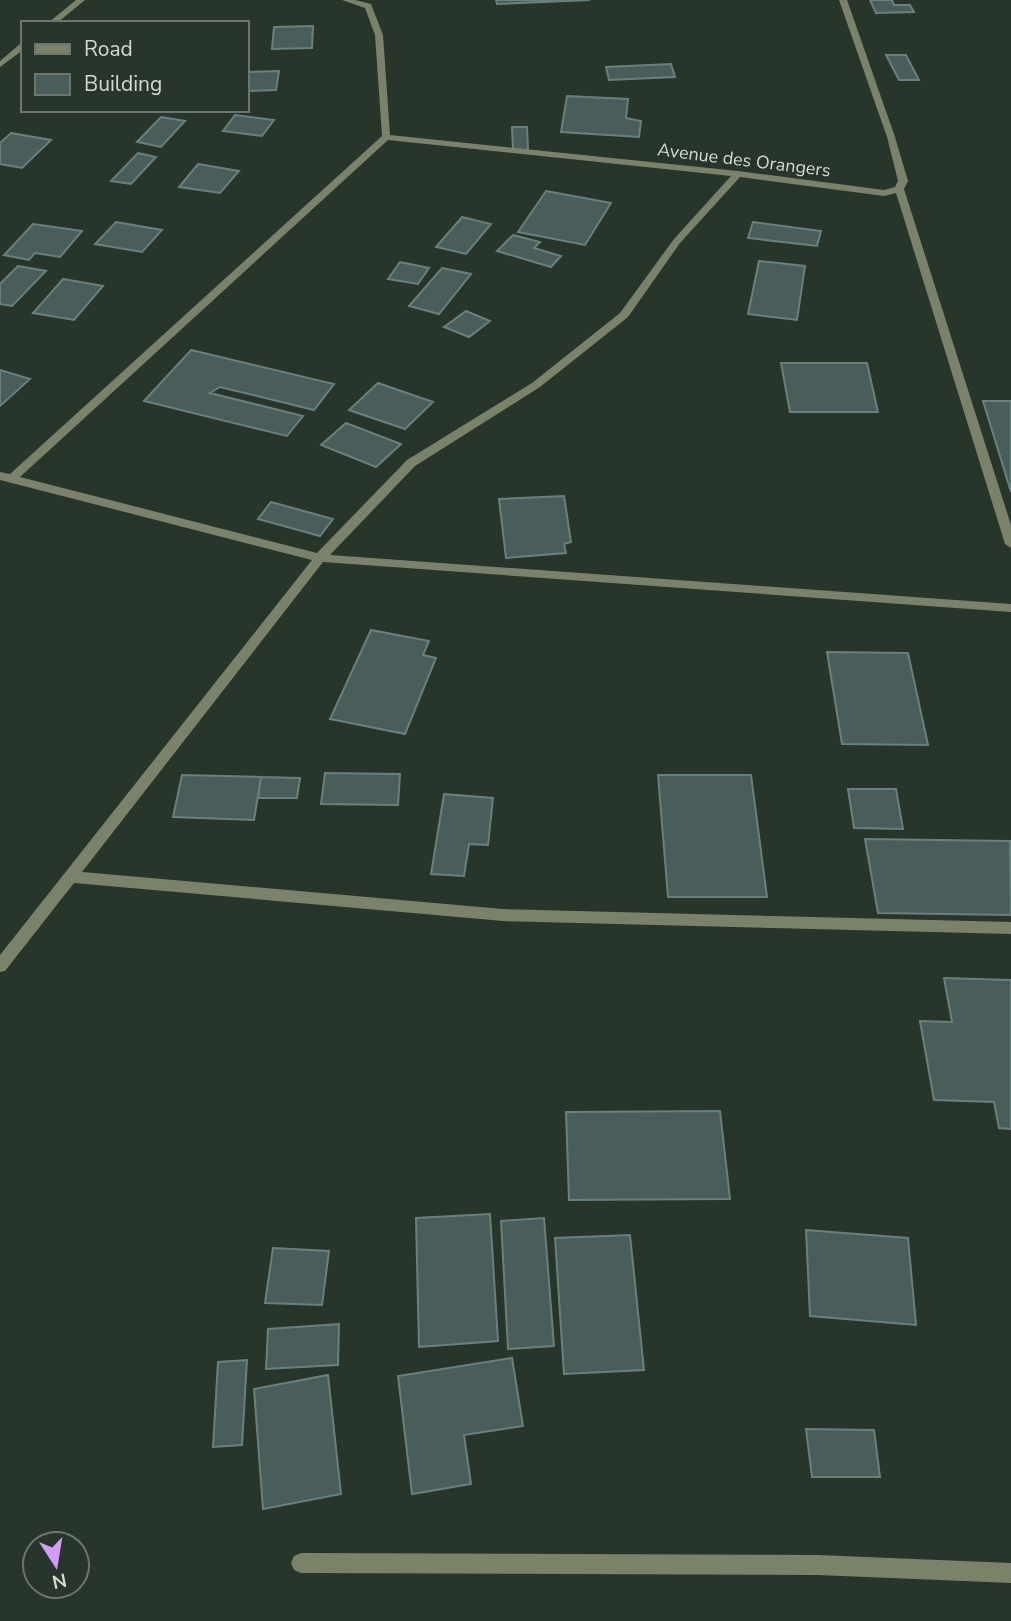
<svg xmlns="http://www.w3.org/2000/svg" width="1011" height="1621" viewBox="0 0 1011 1621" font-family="'Nunito Sans',sans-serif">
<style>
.building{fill:#495e5b;stroke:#6a807d;stroke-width:2}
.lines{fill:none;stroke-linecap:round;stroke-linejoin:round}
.street{fill:#7a8269;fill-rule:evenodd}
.labels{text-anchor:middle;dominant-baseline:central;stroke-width:5;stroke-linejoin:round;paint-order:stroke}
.far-street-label{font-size:18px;fill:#d0d9d2;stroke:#27352b}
</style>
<rect width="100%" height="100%" fill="#27352b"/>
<path class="building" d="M496 0H590L497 4Z
M870 0H892L894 5H910L914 12 876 13Z
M313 26 312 48 272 49 274 27Z
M886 55H906L919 80H899Z
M671 64 675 77 609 80 606 67Z
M279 71 276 90 247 91V72Z
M567 96 628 99 626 118 641 121 639 137 561 132Z
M235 115 274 120 262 136 223 131Z
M161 117 185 121 161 147 137 142Z
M512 127H527L528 150H513Z
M11 133 51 140 22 168 0 164V143Z
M138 153 156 157 131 184 111 181Z
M198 164 239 171 220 193 179 187Z
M546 191 611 203 585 245 518 232Z
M462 217 491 224 466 254 436 247Z
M116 222 162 230 142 252 95 244Z
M753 222 821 231 817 246 748 238Z
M33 224 82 231 60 257 35 253 29 260 4 255Z
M513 235 540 242 534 248 561 256 551 267 497 251Z
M759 261 805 266 797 320 748 314Z
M400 262 429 268 418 284 388 279Z
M18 266 46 271 12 306 0 304V284Z
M442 268 471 274 439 314 409 306Z
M63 279 103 286 74 320 33 313Z
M466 311 490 321 469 337 444 327Z
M191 350 334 384 314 410 220 387 210 393 303 416 287 436 144 401Z
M781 363H867L878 412H790Z
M0 370 30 379 0 406Z
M378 383 433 402 405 429 349 410Z
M983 401H1011V492Z
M346 423 401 444 376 467 321 445Z
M564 496 571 542 564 544 566 553 506 558 499 499Z
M271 502 333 519 320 536 258 519Z
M371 630 429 641 423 655 436 658 405 734 330 719Z
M827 652 908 653 928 745 842 744Z
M325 773 400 774 398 805 321 804Z
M182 775 261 777 254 820 173 817Z
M658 775H751L767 897H668Z
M261 777 300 778 297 798H258Z
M848 789H896L903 829 854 828Z
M444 794 493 798 488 845 469 844 464 876 431 874Z
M865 839 1010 841 1011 915 878 913Z
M944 978 1011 980V1129L999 1128 994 1102 934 1100 920 1021 952 1022Z
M720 1111 730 1199 569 1200 566 1112Z
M490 1214 498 1341 419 1347 416 1218Z
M544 1218 554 1346 508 1349 501 1221Z
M806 1230 908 1238 916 1325 810 1316Z
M630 1235 644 1370 564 1374 555 1238Z
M273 1248 329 1251 322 1305 265 1303Z
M339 1324 338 1365 266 1369 268 1329Z
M512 1358 523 1426 464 1435 471 1484 412 1494 398 1376Z
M247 1360 242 1445 213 1447 218 1362Z
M328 1375 341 1494 263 1509 254 1389Z
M806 1429 874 1430 880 1477H812Z"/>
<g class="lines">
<path class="street" d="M76 0H85L57 23H48Z
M342 0H355L371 4 383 35 390 135 738 171 884 190 895 187 898 181 887 137 839 0H847L895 137 908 181 904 189 1011 525V548L1005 544 896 193 884 196 740 177 680 243 628 317 540 387 415 466 330 555 1011 604V612L323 562 82 872 503 909 1011 922V934L503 921 74 883 5 971 0 972V955L312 560 0 480V472L10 474 382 136 375 35 365 8ZM388 140 731 176 674 239 620 313 532 383 407 460 317 553 20 477Z
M20 44H23V50L0 67V61Z
M301 1553 818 1555 1011 1563V1583L818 1575 301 1573 294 1570 291 1563 294 1556Z"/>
</g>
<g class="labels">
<g class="far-street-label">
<text transform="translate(744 160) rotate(7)">Avenue des Orangers</text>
</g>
</g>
<rect x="21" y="21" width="228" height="91" fill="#27352b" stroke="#6b776e" stroke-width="2"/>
<rect x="35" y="44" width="35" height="10" fill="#7a8269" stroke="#6b776e" stroke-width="2"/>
<text x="84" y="56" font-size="21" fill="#d0d9d2">Road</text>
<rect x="35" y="74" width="35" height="21" fill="#495e5b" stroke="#6b776e" stroke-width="2"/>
<text x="84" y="91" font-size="21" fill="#d0d9d2">Building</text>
<g transform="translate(56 1565) rotate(168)"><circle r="33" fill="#27352b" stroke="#6b776e" stroke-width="2"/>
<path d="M0-5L12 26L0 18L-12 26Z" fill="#d89af8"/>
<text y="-10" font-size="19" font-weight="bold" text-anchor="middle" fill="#d0d9d2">N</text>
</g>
</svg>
